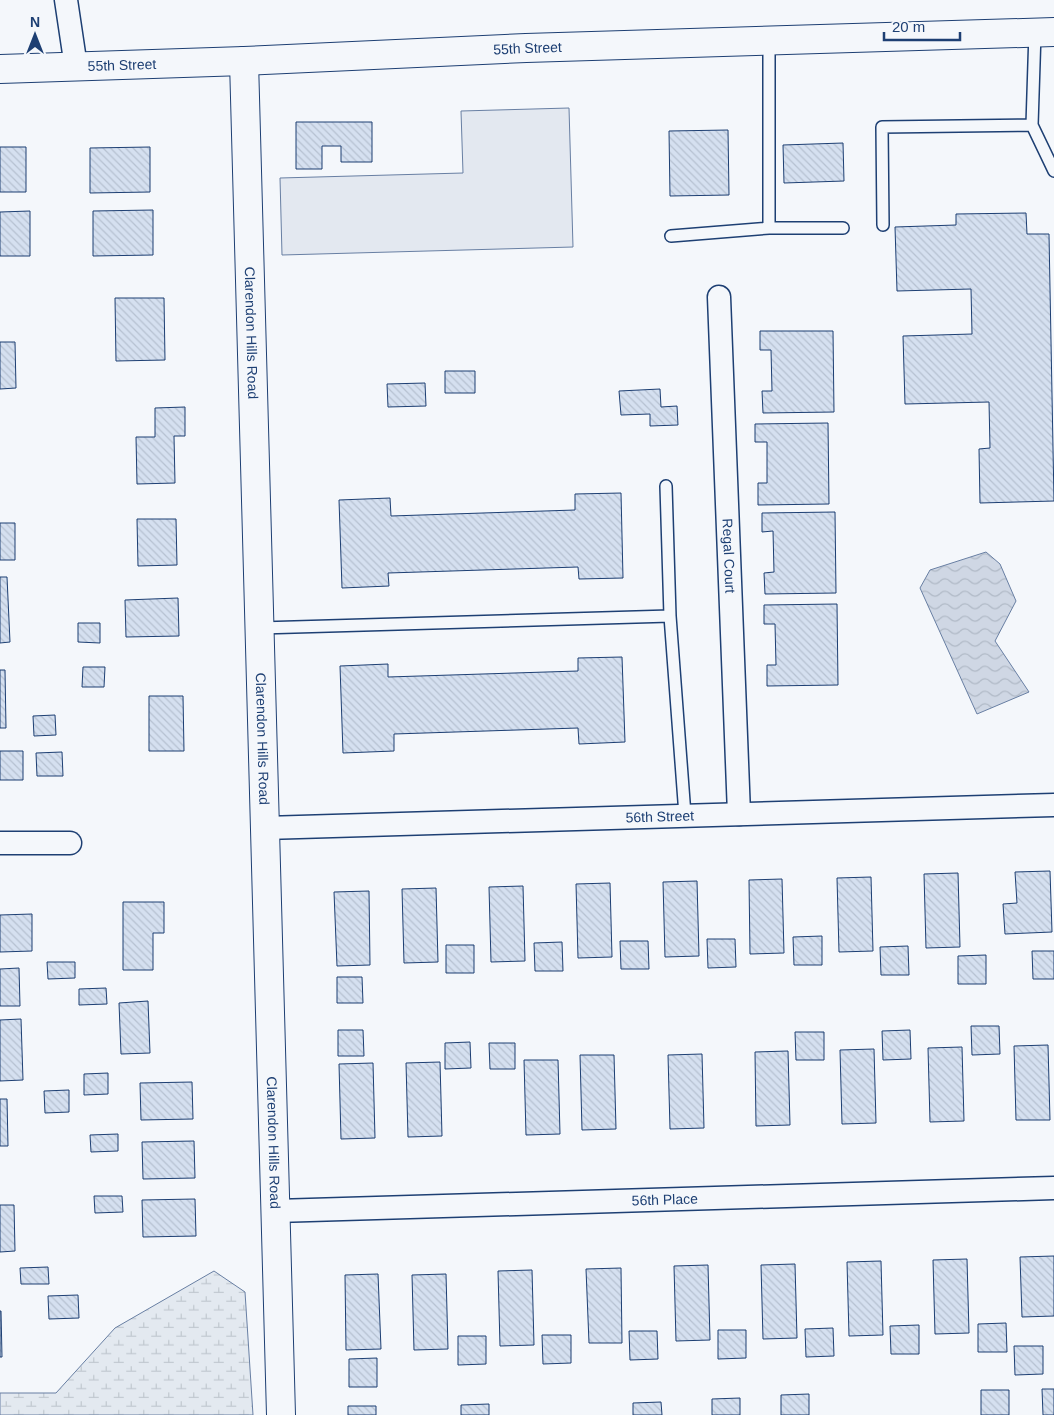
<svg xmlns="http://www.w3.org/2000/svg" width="1054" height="1415" viewBox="0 0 1054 1415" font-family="Arial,sans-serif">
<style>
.wetland{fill:url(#wetland-marsh);stroke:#687fa3}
.parking{fill:#e3e8f0;stroke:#687fa3}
.water{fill:url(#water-waves);stroke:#687fa3}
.building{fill:url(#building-back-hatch);stroke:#1d3f73}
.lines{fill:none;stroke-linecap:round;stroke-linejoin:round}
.lane-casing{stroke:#1d3f73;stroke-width:14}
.street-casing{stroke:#1d3f73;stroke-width:25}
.secondary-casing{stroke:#1d3f73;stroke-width:30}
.lane{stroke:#f4f7fb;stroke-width:11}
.street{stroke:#f4f7fb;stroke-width:22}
.secondary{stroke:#f4f7fb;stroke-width:28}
.labels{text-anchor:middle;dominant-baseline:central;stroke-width:4;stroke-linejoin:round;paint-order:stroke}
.street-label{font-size:14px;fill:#1d3f73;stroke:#f4f7fb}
</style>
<defs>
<pattern id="wetland-marsh" width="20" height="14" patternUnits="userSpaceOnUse" patternTransform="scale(1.25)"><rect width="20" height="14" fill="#e3e9f0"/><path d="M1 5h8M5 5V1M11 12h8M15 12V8" fill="none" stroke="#c2c9d1"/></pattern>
<pattern id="water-waves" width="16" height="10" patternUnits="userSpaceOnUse" patternTransform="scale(1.25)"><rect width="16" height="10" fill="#cfd7e4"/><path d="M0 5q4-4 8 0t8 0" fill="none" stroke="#b1bac7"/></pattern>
<pattern id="building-back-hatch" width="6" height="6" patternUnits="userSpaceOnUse" patternTransform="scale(1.25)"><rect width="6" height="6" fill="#d5e0f0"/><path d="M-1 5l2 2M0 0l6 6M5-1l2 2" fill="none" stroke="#b6c1d1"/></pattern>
</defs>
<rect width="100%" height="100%" fill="#f4f7fb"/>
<path class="wetland" d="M214 1271 245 1292 253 1415H0V1393H56L115 1328Z"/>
<path class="parking" d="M569 108 573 247 282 255 280 178 463 173 461 111Z"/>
<path class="water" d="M986 552 1000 564 1016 601 995 641 1029 692 977 714 920 588 930 570Z"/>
<path class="building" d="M296 122H372V162H341V146H322V169H296Z
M728 130 729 195 670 196 669 131Z
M843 143 844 181 784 183 783 145Z
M0 147H26V192H0Z
M150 147V192L90 193V148Z
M153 210V255L93 256V211Z
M30 211V256H0V212Z
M1026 213 1027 234H1049L1054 501 980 503 979 449 990 448 989 402 905 404 903 336 972 334 971 289 897 291 895 227 956 225V214Z
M115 298H164L165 360 116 361Z
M760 331H833L834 412 763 413 762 391H772L771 350H760Z
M0 342H15L16 388 0 389Z
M445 371H475V393H445Z
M425 383 426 406 388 407 387 384Z
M660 389 661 407 677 406 678 425 650 426V414L621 415 619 391Z
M185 407V436H174L175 483 137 484 136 437H155V408Z
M828 423 829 504 758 505V483H767V442H755V424Z
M621 493 623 578 579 579 578 567 388 573 389 586 342 588 339 500 390 498 391 516 575 510V494Z
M835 512 836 593 765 594 764 573 774 572 773 531 762 532V513Z
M137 519H176L177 565 138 566Z
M0 523H15V560H0Z
M0 577H7L10 642 0 643Z
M178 598 179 636 126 637 125 600Z
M837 604 838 685 767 686V665H776L775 624H764V605Z
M78 623H100V643L78 642Z
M622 657 625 742 579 744 578 728 394 734V751L343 753 340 666 388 664V677L578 671V658Z
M83 667H105L104 687H82Z
M0 670H5L6 728H0Z
M149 696H183L184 751H149Z
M55 715 56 735 34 736 33 716Z
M0 751H23V780H0Z
M62 752 63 776H37L36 753Z
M1050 871 1052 932 1005 934 1003 904 1017 903 1015 872Z
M958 873 960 947 926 948 924 874Z
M871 877 873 951 839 952 837 878Z
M782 879 784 953 750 954 749 880Z
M697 881 699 956 665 957 663 882Z
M610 883 612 957 578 958 576 884Z
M523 886 525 961 491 962 489 887Z
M436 888 438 962 404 963 402 889Z
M369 891 370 965 337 966 334 892Z
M123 902H164V933H153V970H123Z
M32 914V951L0 952V915Z
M822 936V965H794L793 937Z
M707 939H735L736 967 708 968Z
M620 941H648L649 969H621Z
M562 942 563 971H535L534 943Z
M446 945H474V973H446Z
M908 946 909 975H881L880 947Z
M1032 951H1054V979H1033Z
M986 955V984H958V956Z
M47 962H75V978L48 979Z
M19 968 20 1006H0V969Z
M337 977H362L363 1003H337Z
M106 988 107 1004 79 1005V989Z
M148 1001 150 1053 121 1054 119 1003Z
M21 1019 23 1080 0 1081V1020Z
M971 1026H999L1000 1054 972 1055Z
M338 1030H363L364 1056H338Z
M910 1030 911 1059 883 1060 882 1031Z
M795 1032H824V1060H796Z
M470 1042 471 1068 445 1069V1043Z
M489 1043H515V1069H490Z
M1048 1045 1050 1120H1016L1014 1046Z
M962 1047 964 1121 930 1122 928 1048Z
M874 1049 876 1123 842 1124 840 1050Z
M788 1051 790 1125 756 1126 755 1052Z
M702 1054 704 1128 670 1129 668 1055Z
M580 1055H614L616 1129 582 1130Z
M524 1060H558L560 1134 526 1135Z
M440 1062 442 1136 408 1137 406 1063Z
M373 1063 375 1138 341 1139 339 1064Z
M108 1073V1094L84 1095V1074Z
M192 1082 193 1119 141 1120 140 1083Z
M69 1090V1112L45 1113 44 1091Z
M0 1099H7L8 1146H0Z
M118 1134V1151L91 1152 90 1135Z
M194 1141 195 1178 143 1179 142 1142Z
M94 1196H122L123 1212 95 1213Z
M195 1199 196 1236 143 1237 142 1200Z
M0 1205H14L15 1251 0 1252Z
M1054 1256V1316L1022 1317 1020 1257Z
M967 1259 969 1333 935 1334 933 1260Z
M881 1261 883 1335 849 1336 847 1262Z
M795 1264 797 1338 763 1339 761 1265Z
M708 1265 710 1340 676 1341 674 1266Z
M48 1267 49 1284H21L20 1268Z
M621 1268 622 1343H589L586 1269Z
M532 1270 534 1345 500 1346 498 1271Z
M378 1274 381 1349 346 1350 345 1275Z
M446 1274 448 1349 414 1350 412 1275Z
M78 1295 79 1318 49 1319 48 1296Z
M0 1311H1L2 1357H0Z
M1006 1323 1007 1352H978V1324Z
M919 1325V1354H891L890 1326Z
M833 1328 834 1356 806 1357 805 1329Z
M718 1330H746V1358L718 1359Z
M629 1331H657L658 1359 630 1360Z
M542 1335H571V1363L543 1364Z
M458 1336H486V1364L458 1365Z
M1014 1346H1043V1374L1015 1375Z
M377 1358V1387H349V1359Z
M1042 1389H1054V1415H1043Z
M981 1390H1009V1415H981Z
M809 1394V1415H781V1395Z
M740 1398V1415H712V1399Z
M661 1402 662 1415H633V1403Z
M489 1404V1415H461V1405Z
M348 1406H376V1415H348Z"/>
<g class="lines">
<g class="lane-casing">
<path id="lane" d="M769 39V228H843
M1032 125 1054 171
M883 225 882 127 1032 125 1035 32
M671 236 769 228
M666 486 670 616
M260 628 670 616 685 815"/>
</g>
<g class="street-casing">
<g id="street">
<path d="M66 0 76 67"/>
<path id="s1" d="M719 297 739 814"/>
<path id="s2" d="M265 828 1054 805"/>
<path d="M0 843H70"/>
<path id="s3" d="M276 1211 1054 1188"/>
</g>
</g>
<g class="secondary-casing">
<g id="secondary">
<path id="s4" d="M244 61 281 1415"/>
<path id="s5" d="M0 69 244 61 526 48 1054 32"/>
</g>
</g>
<use href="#lane" class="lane"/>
<use href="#street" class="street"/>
<use href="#secondary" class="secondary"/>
</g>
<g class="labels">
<g class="street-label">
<text stroke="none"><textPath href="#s5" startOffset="528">55th Street</textPath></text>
<text stroke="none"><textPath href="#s5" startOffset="122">55th Street</textPath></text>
<text stroke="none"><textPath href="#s4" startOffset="272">Clarendon Hills Road</textPath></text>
<text stroke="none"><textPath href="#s1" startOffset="259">Regal Court</textPath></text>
<text stroke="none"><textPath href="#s4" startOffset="678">Clarendon Hills Road</textPath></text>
<text stroke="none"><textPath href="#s2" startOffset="395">56th Street</textPath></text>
<text stroke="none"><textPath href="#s4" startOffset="1082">Clarendon Hills Road</textPath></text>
<text stroke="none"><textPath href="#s3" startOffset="389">56th Place</textPath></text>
</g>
</g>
<g transform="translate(35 35)" stroke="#f4f7fb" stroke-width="4" paint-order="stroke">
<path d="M0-4L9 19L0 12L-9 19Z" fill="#1d3f73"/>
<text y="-8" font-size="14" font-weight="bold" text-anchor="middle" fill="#1d3f73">N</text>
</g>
<path d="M884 32v8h76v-8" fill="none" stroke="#1d3f73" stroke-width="2.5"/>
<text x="892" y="32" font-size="15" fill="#1d3f73" stroke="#f4f7fb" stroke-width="4" paint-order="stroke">20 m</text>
</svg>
